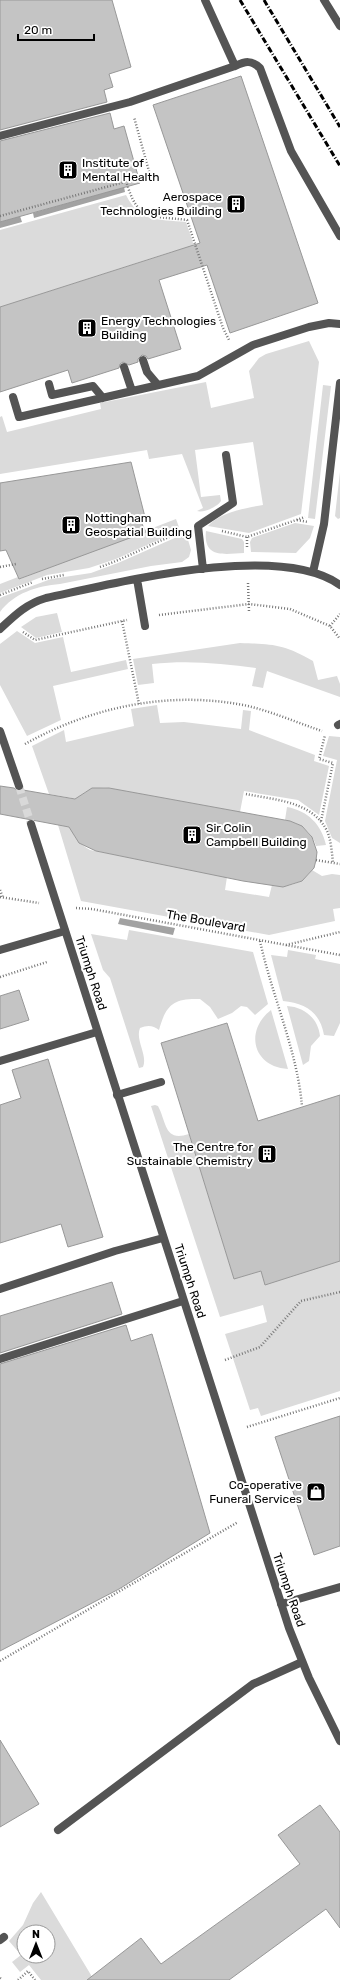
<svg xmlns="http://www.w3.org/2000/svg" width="340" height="1980" viewBox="0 0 340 1980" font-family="Rubik,sans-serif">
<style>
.green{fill:#dbdbdb;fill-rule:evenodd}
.water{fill:#a2a2a2}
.building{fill:#c4c4c4;stroke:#989898}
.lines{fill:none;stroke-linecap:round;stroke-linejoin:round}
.tertiary-tunnel{stroke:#d9d9d9;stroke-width:8;stroke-dasharray:8 4;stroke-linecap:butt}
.path{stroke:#767676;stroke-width:2.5;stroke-dasharray:1 2;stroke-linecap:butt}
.service{stroke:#545454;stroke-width:8}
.tertiary{stroke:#545454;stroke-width:8}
.rail{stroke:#000;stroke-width:3;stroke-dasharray:6 2 1 2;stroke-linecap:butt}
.labels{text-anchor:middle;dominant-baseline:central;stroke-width:4;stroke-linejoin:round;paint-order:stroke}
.poi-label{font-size:12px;fill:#000;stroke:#fff;text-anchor:start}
.street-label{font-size:12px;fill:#000;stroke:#fff}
</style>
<rect width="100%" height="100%" fill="#fff"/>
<path class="green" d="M126 195C140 223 158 219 186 222L201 267 181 273 174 251 0 307V230Z
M309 341 319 362 301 514 249 533 208 526C220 512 246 508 263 505L253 442 195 450 201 497 220 495 221 501C217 507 204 513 197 511L203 508 182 454 149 459 147 450 0 474V417L2 416 7 432 101 409 100 403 206 382 211 408 254 398 249 371 259 358 266 354Z
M323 385 331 386 315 519 308 518Z
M340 472V518L338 519 335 516Z
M176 519 180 530 116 559 89 568 47 575 0 593V584L18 577 20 579Z
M295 523 314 526 310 538 296 553 251 552 250 542 252 538Z
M206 531 242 539 244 542V553C225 554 203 559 206 531Z
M186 533 191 550 189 557 182 562 151 566 60 584C37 586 14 593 0 612V598L2 597 51 579 91 573 118 563Z
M57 613 62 632 36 638 21 627 36 617Z
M17 631 35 643 63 637 71 672 126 660 128 669 53 686 61 720 27 736 0 685V644Z
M240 643C272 644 284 644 313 661L318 680 337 676 340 684V697L267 671 263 688 252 686 256 668C221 663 186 660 152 664L154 683 138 685 133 659Z
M157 705 160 723 184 722 241 729 243 710 251 711 249 730 315 755 314 761 329 766 319 815 298 800 244 791 240 812 109 788C95 787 86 789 77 799L49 794 32 746 64 730 66 742 134 726 131 709Z
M329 736 340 737V843L332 838 325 821 337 760 323 756Z
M287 807C308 811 321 824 326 845L316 846C312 831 300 823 285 820Z
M58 825 71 827C73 838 81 845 90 850L227 877 225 890 269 897 272 885C289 888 302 884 312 870L322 876 332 874 340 875V908L333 909 335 921 269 935 81 901Z
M129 930 253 952 268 1004 255 1015 247 1007 241 1006 232 1013 218 1019 210 1007 200 999C173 998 166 1005 159 1030 153 1025 147 1025 140 1028 135 1040 148 1055 143 1067L139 1068 110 978 103 970 91 934 127 940Z
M288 950 316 955 315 959 340 964V1023L334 1036 324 1035C320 1012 305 1003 283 1001L271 955 287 957Z
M287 1006C304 1007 318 1018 320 1036L311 1046 309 1061 303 1065Z
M271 1010 288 1069C253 1067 244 1031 271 1010Z
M155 1105 158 1106C167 1123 164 1142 189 1134L234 1279 261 1271 266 1284 340 1261V1391L261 1416 258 1408 250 1410 225 1334 267 1322 263 1305 220 1317 151 1106Z
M41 1892 94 1980H41L29 1965 20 1972 12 1962 21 1955 9 1941 23 1925 33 1903ZM24 1932H48V1956H24Z"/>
<path class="water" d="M124 187 125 192 34 218 33 213Z
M20 216 22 222 0 228V222Z
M120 918 175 928 173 935 118 924Z"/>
<path class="building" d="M0 0H112L131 67 109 74 113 87 104 90 107 102 0 130Z
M241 76 318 303 230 333 207 265 159 280 181 349 148 359 146 356 142 355 138 359V362L129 365 123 362 120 364 119 368 72 383 68 370 0 392V307L200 243 153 105Z
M110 113 114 129 124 126 140 183 0 222V141Z
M131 462 145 517 139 518 146 532 19 579 6 550 0 551V483Z
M0 786 14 788 18 791 23 790 75 799 92 788H109L290 821 302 826 312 837 317 852 316 860 314 868 302 881 283 887 243 881 96 851 79 843 69 827 0 814Z
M19 990 29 1020 0 1029V996Z
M227 1023 258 1121 340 1095V1261L265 1285 261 1271 234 1279 161 1043Z
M48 1059 103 1237 68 1247 61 1224 0 1243V1105L21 1098 12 1070Z
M112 1282 122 1314 0 1353V1316Z
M126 1325 131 1341 152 1334 210 1533 119 1589 0 1651V1364Z
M340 1416V1546L314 1555 275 1437Z
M0 1740 39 1804 0 1827Z
M320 1805 340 1832V1928L326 1909 229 1980H87L141 1938 161 1964 300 1864 278 1835Z"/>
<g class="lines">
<path class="tertiary-tunnel" d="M19 786 31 824"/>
<path class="path" d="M126 181C138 222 149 215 187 220L223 328 229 340
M0 216 150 175 134 117
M297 520 308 522
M222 531 247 537 305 517
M247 537V548
M0 567 16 564
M100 567C129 557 154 542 182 532
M42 579 64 575
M248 583 249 612
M0 595 33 582
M159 615 249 604 290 609 330 626 340 639
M122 621 139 704
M330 626 340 614
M23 632 35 640 127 620
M25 744C93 706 172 690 248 706 273 712 298 723 322 731
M246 794C275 800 314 801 328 833 331 842 332 853 333 863
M321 821 333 763 319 759 325 735
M316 860 340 864
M0 890 3 898
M0 897 39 903
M76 908 92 909 340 955
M260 941C272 996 297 1050 302 1106
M286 945 340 932
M0 977 47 962
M225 1360 260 1347 301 1301 340 1292
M247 1427 340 1398
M0 1661 238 1522
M0 1978 2 1980
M18 1980 28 1971 35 1980"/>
<path class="service" d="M324 0 340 26
M235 66C246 61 251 60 260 68L291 151 340 236
M0 136 130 102 235 66 205 0
M143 360 147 372 158 385
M124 367 132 391
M49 384 52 395 93 386 103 398
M13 397 19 417 198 376 253 345 309 327 329 323 340 324
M203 569 198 526 233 503 226 455
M313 572 324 524 340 383
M137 579 145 626
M0 629C15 615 26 604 46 598 117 583 279 541 340 585
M338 725 340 724
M0 950 65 931
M0 1061 97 1032
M117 1095 161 1082
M0 1289 115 1251 163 1238
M0 1359 183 1301
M281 1604 340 1587
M58 1830 253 1684 302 1662
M0 1940 4 1937"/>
<path class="tertiary" d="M0 731 19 786
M31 824 289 1628 309 1678 340 1741"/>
<path class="rail" d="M240 0 340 166
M264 0 340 127"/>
</g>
<defs>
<g id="building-square" transform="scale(1)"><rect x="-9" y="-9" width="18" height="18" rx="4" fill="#000" stroke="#fff"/><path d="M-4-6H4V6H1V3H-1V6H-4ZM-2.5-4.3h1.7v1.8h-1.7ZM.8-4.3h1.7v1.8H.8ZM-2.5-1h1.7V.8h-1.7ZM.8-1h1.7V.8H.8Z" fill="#fff"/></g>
<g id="shop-square" transform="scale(1)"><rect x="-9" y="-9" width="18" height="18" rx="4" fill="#000" stroke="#fff"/><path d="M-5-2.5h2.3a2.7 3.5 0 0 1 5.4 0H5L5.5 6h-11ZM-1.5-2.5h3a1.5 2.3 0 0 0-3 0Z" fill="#fff"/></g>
</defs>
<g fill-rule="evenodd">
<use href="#building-square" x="68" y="170"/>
<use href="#building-square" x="236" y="204"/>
<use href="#building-square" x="87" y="328"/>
<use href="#building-square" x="71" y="525"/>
<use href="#building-square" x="192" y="835"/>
<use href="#building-square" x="267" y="1154"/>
<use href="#shop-square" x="316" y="1492"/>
</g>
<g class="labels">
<g class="poi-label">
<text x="82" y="163">Institute of<tspan x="82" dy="14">Mental Health</tspan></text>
<text x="222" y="197" text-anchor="end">Aerospace<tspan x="222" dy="14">Technologies Building</tspan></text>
<text x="101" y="321">Energy Technologies<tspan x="101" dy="14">Building</tspan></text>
<text x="85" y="518">Nottingham<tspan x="85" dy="14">Geospatial Building</tspan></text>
<text x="206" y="828">Sir Colin<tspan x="206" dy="14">Campbell Building</tspan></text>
<text x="253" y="1147" text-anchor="end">The Centre for<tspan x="253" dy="14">Sustainable Chemistry</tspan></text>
<text x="302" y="1485" text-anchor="end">Co-operative<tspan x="302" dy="14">Funeral Services</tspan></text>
</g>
<g class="street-label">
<text transform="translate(206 921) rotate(10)">The Boulevard</text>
<text transform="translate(91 973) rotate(72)">Triumph Road</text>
<text transform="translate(190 1281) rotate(72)">Triumph Road</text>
<text transform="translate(289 1590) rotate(71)">Triumph Road</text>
</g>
</g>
<g transform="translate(36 1944)"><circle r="19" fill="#ffffff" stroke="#999999"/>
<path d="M0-3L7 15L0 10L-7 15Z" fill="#000000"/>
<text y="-6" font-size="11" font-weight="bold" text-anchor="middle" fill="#000000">N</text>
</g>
<path d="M18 34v6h76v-6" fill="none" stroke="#000000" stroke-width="2"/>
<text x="24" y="34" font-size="12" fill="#000000" stroke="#ffffff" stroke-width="3" paint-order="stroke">20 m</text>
</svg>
